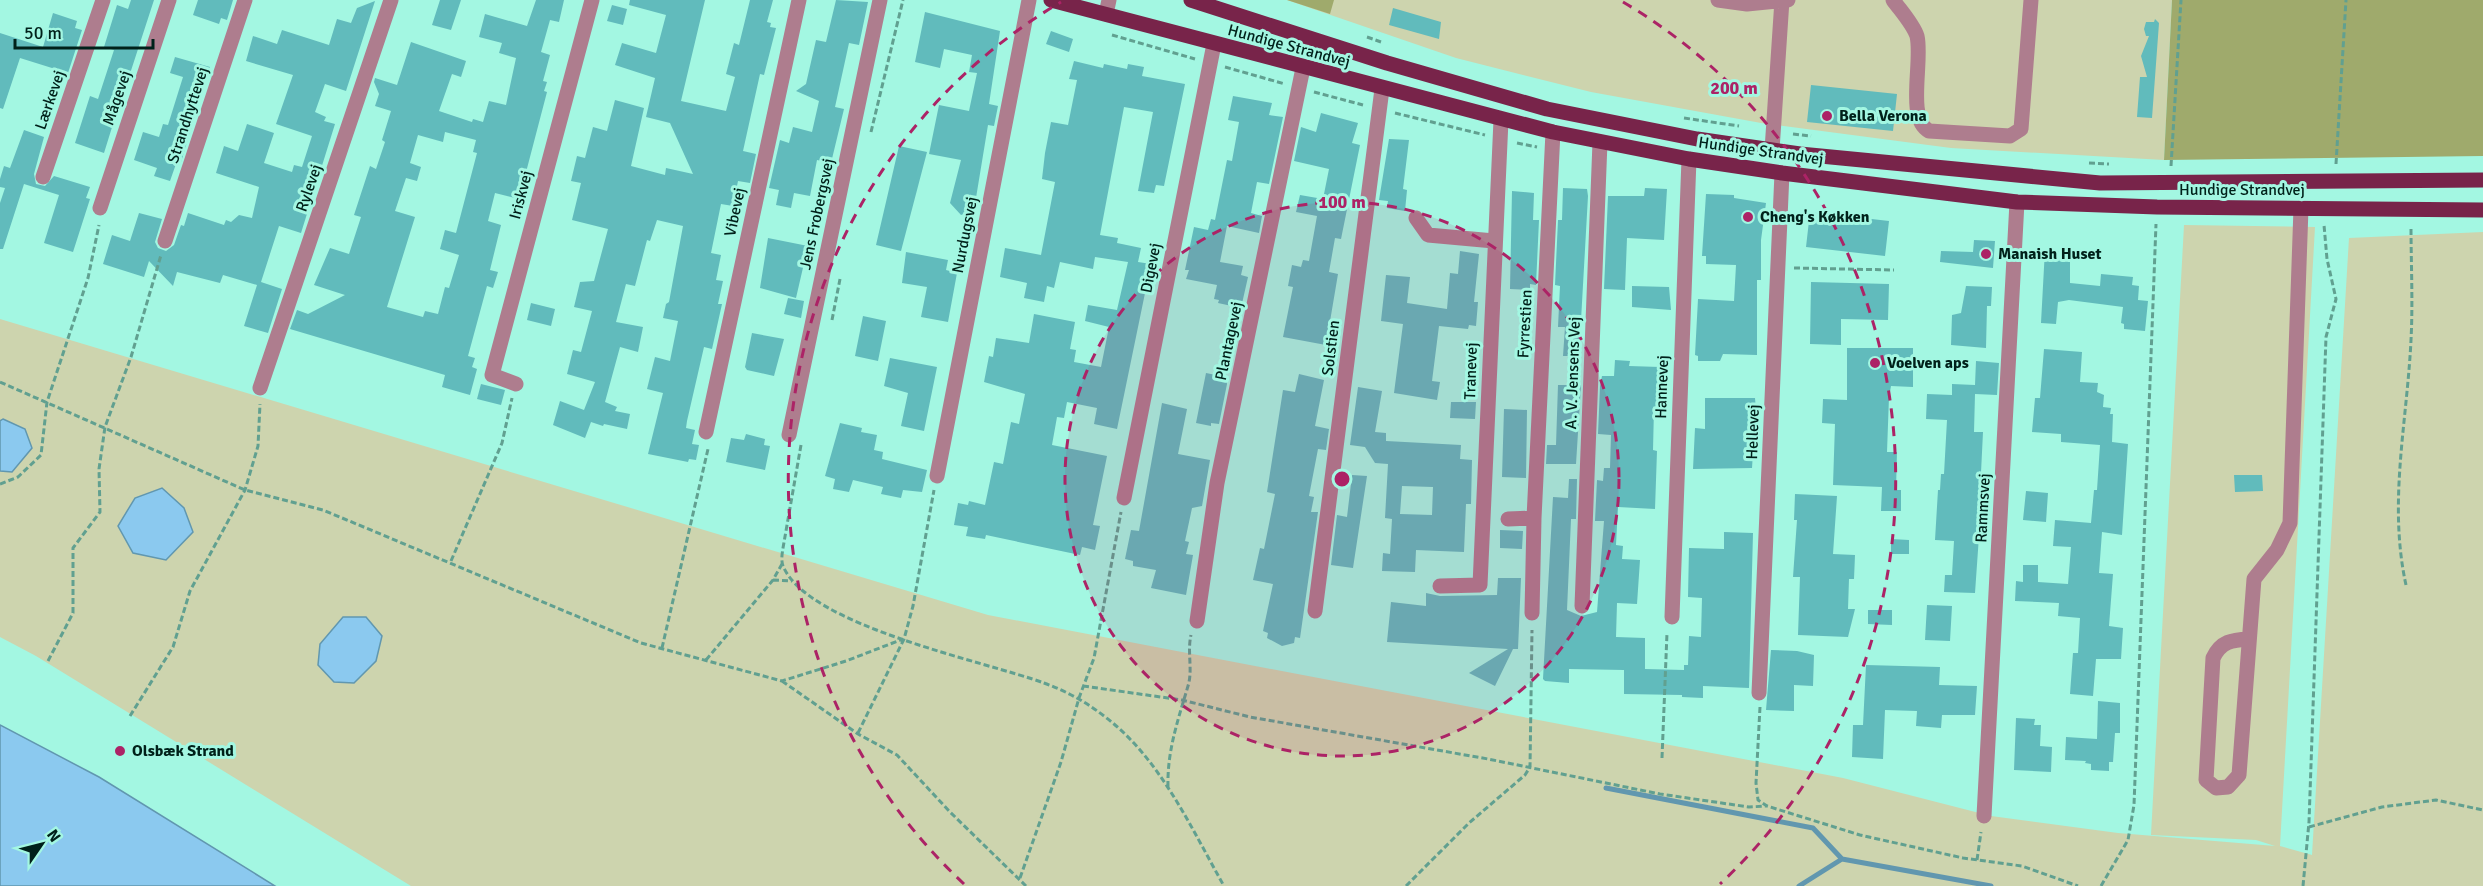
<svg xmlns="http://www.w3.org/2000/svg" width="2483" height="886" viewBox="0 0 2483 886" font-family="Signika,sans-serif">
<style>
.green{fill:#cdd4ae}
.forest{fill:#9faa6c}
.water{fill:#8bc9ef;stroke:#6197af;stroke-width:1.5}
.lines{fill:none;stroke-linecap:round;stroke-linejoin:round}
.stream{stroke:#6197af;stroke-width:5}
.building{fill:#61bbbc;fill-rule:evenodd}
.path{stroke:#61a090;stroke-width:3;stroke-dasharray:6 3;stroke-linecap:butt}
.minor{stroke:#ae7d8e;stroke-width:15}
.major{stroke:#78244a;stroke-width:15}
.ring{fill:none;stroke:#ac2366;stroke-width:3;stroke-dasharray:10 8}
.poi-dot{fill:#ac2366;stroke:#a3f7e2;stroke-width:2}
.labels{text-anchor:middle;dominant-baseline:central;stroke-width:6;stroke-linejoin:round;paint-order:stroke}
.street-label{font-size:16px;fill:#00211a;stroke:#a3f7e2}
.poi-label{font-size:16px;font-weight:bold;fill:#00211a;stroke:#a3f7e2;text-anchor:start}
.centre{fill:#ac2366;stroke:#a3f7e2;stroke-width:3}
.ring-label{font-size:18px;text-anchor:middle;font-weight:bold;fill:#ac2366;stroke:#a3f7e2;stroke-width:6;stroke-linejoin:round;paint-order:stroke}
</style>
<rect width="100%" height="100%" fill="#a3f7e2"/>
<path class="green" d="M1287 0H2172L2164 160 1951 148 1761 123 1591 92 1456 58Z
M2184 225 2315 227 2280 846 2312 855 2349 238 2483 232V886H411L36 656 0 637V319L988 615 1843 778 1991 816 2118 833 2275 846 2256 840 2151 835Z"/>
<path class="forest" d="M1287 0H1334L1330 14Z
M2172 0H2483V156L2164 160Z"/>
<path class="water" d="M3 419 25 429 32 448 12 472 0 471V421Z
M162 488 184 508 193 532 166 560 133 553 118 526 135 498Z
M343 617H366L382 636 376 661 354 683 334 682 318 665 320 644Z
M0 725 99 777 275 886H0Z"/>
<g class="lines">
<path class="stream" d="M1606 788 1813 828 1842 859
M1799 886 1842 859 1991 886"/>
</g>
<path class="building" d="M131 0H154L125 89 119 87 108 122 113 124 104 153 75 143 90 96 98 99 114 50 104 47 117 5 128 9Z
M198 0H233L227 20 221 18 219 24 193 15Z
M440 0H461L451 30 432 25Z
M536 0H564L559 22 550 20 541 52 550 55 543 81 547 82 544 91 547 92 519 199 495 193 488 221 501 225 490 270 498 272 493 288 487 286 468 356 475 358 472 367 477 369 470 395 442 387 445 375 290 329 297 310 308 314 345 295 314 285 330 248 349 254 361 217 354 215 370 166 376 169 385 142 382 140 391 111 375 106 379 94 374 82 375 78 397 85 411 42 466 61 461 77 452 74 439 111 472 122 473 119 483 122 489 101 506 105 516 58 499 53 502 43 479 37 485 14 527 26ZM445 132 476 140 473 152 477 153 456 233 445 230 440 249 459 255 449 288 445 287 438 314 425 311 423 317 387 307 415 217 395 211 406 178 417 181 421 167 410 163 418 135 443 142Z
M630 0H705L681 101 726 111 735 77 726 74 734 43 739 45 750 0H773L767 22 771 23 770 27 776 28 764 75 760 74 743 151 756 154 750 183 738 181 733 206 721 204 711 253 721 255 716 280 723 281 718 304H722L712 349 704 347 687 421 686 428 695 430 692 444 699 445 696 460 689 459 688 462 648 454 663 393 647 389 655 357 670 361 678 321 663 318 666 304 669 302 683 226 657 220 650 241 647 240 635 286 626 284 616 322 643 327 638 352 620 347 605 402 617 407 615 411 630 414 627 429 604 424 603 426 591 422 585 438 553 425 560 401 584 410 595 382 567 374 573 350 581 352 592 311 574 307 580 282 594 281 608 229 572 220 581 183 571 181 577 156 585 158 593 127 607 131 615 100 644 108 631 166 665 175 666 168 693 174 670 123 646 117 655 78 615 65 622 43 656 53 666 15 629 5Z
M836 0 868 2 859 45 849 43 835 107 844 109 831 163 817 160 810 196 794 193 791 208 776 205 779 190 769 188 780 140 789 143 793 127 812 132 819 101 796 91 806 84 816 40 826 42Z
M375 1 346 91 325 84 315 112 326 117 324 121 335 124 301 233 279 226 261 282 282 289 268 333 244 326 257 285 223 275 220 283 177 272 173 286 149 261 144 277 103 264 112 235 130 241 139 213 162 219 155 242 158 248 166 251 174 245 181 225 184 226 188 213 224 225 226 220 231 222 239 215 252 218 259 187 216 173 224 146 238 151 247 124 274 133 264 163 292 172 294 165 302 167 312 136 276 124 293 75 246 61 253 36 277 44 282 30 329 45 337 19 351 23 357 8Z
M612 5 627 9 623 25 607 21Z
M1393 8 1441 22 1439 39 1389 25Z
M925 12 1000 31 989 104 998 106 994 126 988 125 974 210 961 215 950 203 961 160 929 154 939 105 969 111 977 73 969 72 972 55 944 49 940 68 915 62Z
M53 13 77 21 75 28 82 30 68 73 20 58 3 109 0 108V33L43 47Z
M2155 19 2159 23 2152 118 2137 117 2140 77H2147L2141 56 2149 36H2146L2144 29 2146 22H2154Z
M1051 31 1073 39 1069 52 1046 44Z
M175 57 210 67 181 162 177 161 170 181 154 176 157 168 134 160 143 132 159 137 163 124 168 125 183 77 170 73Z
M1074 61 1103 68 1104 64 1127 69 1128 64 1144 67 1142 76 1185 84 1164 186 1156 185 1154 193 1138 191 1153 112 1124 107 1100 235 1118 238 1117 243 1141 248 1138 262 1151 264 1117 429 1094 424 1097 408 1067 402 1064 418 1057 417 1052 445 1107 456 1093 525 1100 526 1095 550 1082 547 1080 555 986 535 985 539 966 536 968 527 954 525 958 503 968 505 969 501 985 505 994 462 1003 464 1011 422 1019 424 1025 394 984 382 989 356 993 357 996 338 1029 343 1034 314 1075 322 1070 349 1076 350 1074 362 1101 367 1109 327 1085 321 1088 305 1117 310 1128 262 1095 257 1093 269 1060 262 1054 288 1047 286 1044 302 1024 298 1027 283 1000 277 1005 248 1041 255 1055 182 1042 179 1045 153 1051 122 1068 125 1077 80 1069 79Z
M1811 85 1897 94 1893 131 1807 122Z
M1233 96 1272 103 1269 115 1283 117 1269 184 1257 182 1251 213 1262 216 1259 233 1227 226 1220 262 1243 266 1241 275 1248 277 1241 308 1218 303 1219 300 1214 299 1217 285 1186 279 1189 270H1185L1194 227 1208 230 1211 219 1215 220 1227 160 1232 161 1239 122 1228 120Z
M1321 113 1358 123 1352 143 1360 145 1341 239 1335 238 1329 272 1338 274 1326 345 1283 337 1293 287 1288 286 1292 265 1301 267 1303 260 1309 261 1317 216 1296 212 1300 195 1323 199 1329 169 1294 161 1301 127 1316 132Z
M24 130 44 137 34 174 36 184 45 186 54 176 90 187 86 198 90 199 73 252 44 243 59 195 24 184 3 249H0V203L5 188 0 187V179L4 166 10 168Z
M1389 139 1409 140 1403 189 1407 190 1405 211 1387 208 1388 201 1379 200Z
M899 146 927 152 901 251 876 245Z
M1563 188 1587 189 1588 196 1579 356H1563L1565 327H1558L1560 286 1555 285 1558 220H1562Z
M1645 188 1667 189 1664 240 1627 238 1625 290 1604 289 1608 196H1644Z
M1512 191 1534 193 1533 220H1539L1536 285 1530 284V290L1510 289Z
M1706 194 1734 195V198L1766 203 1761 240V280H1757V355L1723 354 1720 361H1698V356L1695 355 1698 299 1734 301 1736 265 1706 264V256H1702Z
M1810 212 1889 221 1885 256 1806 247Z
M768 238 808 246 796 298 760 288Z
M1974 240 1995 241 1993 268 1940 262 1941 251 1973 252Z
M2045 249 2070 253V283L2100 286 2101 274 2133 277 2132 285 2139 286 2138 300 2148 301 2145 331 2124 329V324L2121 323 2123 307 2069 300 2058 302 2056 324 2041 323Z
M1460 251 1479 254 1474 302H1478L1476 326 1469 325 1468 329 1439 326 1432 381 1440 382 1437 400 1394 393 1403 324 1381 321 1386 275 1410 277 1407 303 1447 309 1450 273 1458 274Z
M906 252 948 260 946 270 957 273 948 322 921 317 927 287 902 283Z
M1811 282 1889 284 1888 320 1841 319V345L1810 344Z
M1632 286 1669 287 1671 310 1632 307Z
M1966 286 1992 287 1991 306H1987L1986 348 1951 345 1952 315 1961 313Z
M788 298 804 301 801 318 784 314Z
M531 303 555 309 551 326 527 320Z
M863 316 886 321 878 361 855 356Z
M752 333 784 339 774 376 747 370 745 367Z
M1847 348H1913V387L1891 386 1889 397 1887 452H1897L1896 490H1901V511H1881L1882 487 1833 485 1835 424 1822 423 1823 399 1847 400Z
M2044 349 2082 352 2080 382 2098 383 2097 392 2104 395 2103 407 2111 408 2110 414H2113L2112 442 2128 444 2122 535 2102 532 2099 573 2113 574 2109 626 2123 628 2121 659H2096L2093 696 2070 694 2073 653H2078L2080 618 2058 616 2059 603 2015 601 2016 581 2023 582V565H2038V582L2068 584 2071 547 2053 546 2055 520 2091 523 2094 490H2097L2100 445 2061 442V434L2032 432 2035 398H2040Z
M890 358 937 367 924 431 901 426 908 393 884 386Z
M1615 360 1630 361 1629 366 1660 367 1658 408H1654L1653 450 1657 451 1655 509 1618 507 1616 545 1623 546 1622 559 1640 560 1637 604 1617 603 1616 637 1645 638V669L1684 670V665H1688L1689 636 1701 637 1702 598 1688 597 1689 548 1724 549V532L1753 533 1749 688 1703 686V698L1682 697V695L1624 694V670L1569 669V683L1545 681 1543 679 1553 497 1568 498 1569 479H1577L1576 519H1571L1567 610 1581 616 1597 612 1604 521H1595L1597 480 1603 481 1604 468H1610L1611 435 1598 434 1600 386 1602 376H1614Z
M1976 361 1999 363 1997 395 1975 394 1974 432H1983L1980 493H1982L1975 593 1944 592 1945 575H1952L1954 541 1935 540 1938 490H1940L1941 474H1944L1947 420 1926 419 1927 394 1952 395V384L1975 385Z
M1206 373 1226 377 1227 384 1219 424 1211 423V426L1196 423Z
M1299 374 1324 380 1315 426 1329 429 1326 450 1318 449 1309 496 1314 497 1311 512H1318L1300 638 1295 637 1294 643 1282 646 1267 638 1268 633 1263 631 1273 584 1253 580 1260 548 1264 549 1275 494 1267 492 1283 390 1295 392Z
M481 384 505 390 501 405 477 399Z
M1558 385H1581L1576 464H1546L1547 445H1556Z
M1358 387 1382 391 1375 432 1386 433V441L1461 445 1460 459 1472 460 1471 504H1466L1464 552 1416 550 1415 572 1382 571 1383 553 1390 554 1392 519 1385 518 1388 464 1375 463 1365 447 1350 445ZM1402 486 1433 487 1432 515 1400 514Z
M1705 398H1755L1757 422H1755L1752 468 1693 469 1695 428 1705 429Z
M1451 402H1476L1475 419 1450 418Z
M1162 403 1187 409 1178 454 1210 460 1202 506 1192 508 1185 541 1189 542 1186 554 1193 555 1186 595 1151 588 1156 570 1133 566V561L1125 559 1131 530 1139 531Z
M1504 409 1527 410 1526 478 1502 477Z
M840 423 862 428 861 432 877 435 874 450 883 452 882 459 927 470 922 492 903 490 901 498 881 494 883 487 853 480 849 492 833 489 835 479 825 476Z
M746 434 765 439 764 445 770 446 765 470 726 462 731 438 744 440Z
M1352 475 1367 476 1353 568 1331 565 1337 515 1347 517Z
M2234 475H2262L2263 491 2235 492Z
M2026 491 2048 493 2046 522 2023 520Z
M1795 494 1837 496 1833 554 1855 555 1854 579H1849L1848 609H1855L1848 637 1798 635 1800 577H1793L1797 520H1794Z
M1500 530 1523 531 1522 549 1500 548Z
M1891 539 1909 540V554H1891Z
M1498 578H1521L1518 649H1513L1495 686 1469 673 1508 649 1387 642 1391 602 1426 606V593L1440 596 1497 595Z
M1927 605 1952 606 1950 641 1925 640Z
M1868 610H1892V625L1868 624Z
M1771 650 1797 651 1814 655 1813 686 1794 685V711L1766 710Z
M1866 665 1940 667 1939 685 1977 686 1975 715H1942L1941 728 1916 726 1917 711 1885 710 1883 759 1852 757 1853 725H1863Z
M2098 701 2120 703V733H2115L2113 762H2109V771L2091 770V764L2085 763 2086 761 2065 760 2066 737 2097 739Z
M2016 718 2035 719 2034 725H2041L2040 746 2052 747 2051 772 2014 770Z"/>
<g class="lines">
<path class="path" d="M1112 35 1195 59
M1367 37 1381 42
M1225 67 1285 84
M1314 92 1363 105
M1395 113 1485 135
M1684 118 1739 126
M871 132 903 0
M1793 134 1811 136
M1517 143 1537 147
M2089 163 2109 164
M2336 164 2346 0
M2171 166 2181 0
M1794 268 1894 270
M832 320 840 279
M0 382 245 490 323 510 641 643 782 681 846 661 903 639
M801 445 783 548C782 554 781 561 783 566 808 626 984 661 1044 683 1066 691 1086 702 1104 716 1160 758 1190 826 1224 886
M0 484 18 477 41 455 47 402 88 278 99 225
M451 561 502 443 512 398
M773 580 792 581
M2406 585C2388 503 2407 423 2411 340 2413 302 2411 264 2411 226
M662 648 708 449
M706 660 773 580 782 564
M48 661 73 613V548L100 512 99 469 105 427 131 357 161 255
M782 681 858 734 897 755 950 812 1026 886
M1083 686 1182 700 1250 717 1488 759 1660 794 1749 807 1767 806
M1760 707 1756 783 1758 800 1767 806 1860 835 1963 858 2022 866 2078 886
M130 716 173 647 190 591 245 490 258 446 260 404
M858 733 904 639 913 606 934 490
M1662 758 1667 633
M1168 787C1167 751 1178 720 1188 686 1193 670 1187 652 1191 635
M2309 827 2382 807 2436 800 2483 810
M1977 860 1981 832
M1020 878 1061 762 1079 698 1094 658 1121 512
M1406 886 1469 823 1525 775 1530 767 1532 630
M2101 886 2128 840 2134 805 2156 224
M2303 886 2309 822 2326 337 2336 299 2327 259 2324 225"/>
<path class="minor" d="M1718 0 1747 4 1788 0
M1893 0C1901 11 1913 24 1917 36 1923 61 1906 119 1929 131L2010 136 2021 129 2031 0
M1106 14 1109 0
M1772 150 1782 0
M43 177 103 0
M100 208 169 0
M1416 218 1428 235 1494 241
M165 241 245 0
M516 384 492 375 592 0
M260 388 391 0
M706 432 799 0
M789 435 880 0
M937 476 1029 0
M1124 498 1214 44
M1508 519 1534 518
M1440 586 1480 585 1501 120
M1582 606 1600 142
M1315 611 1382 89
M1532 613 1534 518 1553 132
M1672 617 1689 159
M1197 621 1217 483 1303 68
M2249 639C2232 640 2221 641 2213 658L2206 780 2216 788 2228 787 2239 775 2254 579 2277 550 2290 523 2301 208
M1759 693 1782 173
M1984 816 2017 202"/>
<path class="major" d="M1051 0 1553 132 1689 159 1782 173 2017 202 2157 207 2483 210
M1191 0 1387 63 1547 109 1697 139 1800 154 2100 183 2483 180"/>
</g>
<circle cx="1342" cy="479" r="277" fill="#ac2366" fill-opacity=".12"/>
<g class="ring">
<circle cx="1342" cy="479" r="277"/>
<path d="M964 884A554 554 0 0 1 1061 2M1623 2A554 554 0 0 1 1720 884"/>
</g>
<g class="poi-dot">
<circle cx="1827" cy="116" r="6"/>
<circle cx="1748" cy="217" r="6"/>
<circle cx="1986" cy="254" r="6"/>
<circle cx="1875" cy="363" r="6"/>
<circle cx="120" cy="751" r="6"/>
</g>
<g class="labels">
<g class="street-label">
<text transform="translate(1289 46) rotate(15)">Hundige Strandvej</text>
<text transform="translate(117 98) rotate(-71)">Mågevej</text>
<text transform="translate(50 100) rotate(-71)">Lærkevej</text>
<text transform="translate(188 115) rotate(-72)">Strandhyttevej</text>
<text transform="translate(1761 151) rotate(8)">Hundige Strandvej</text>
<text transform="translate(309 188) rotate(-71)">Rylevej</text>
<text x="2242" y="190">Hundige Strandvej</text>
<text transform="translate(521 195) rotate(-75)">Iriskvej</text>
<text transform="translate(735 212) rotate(-78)">Vibevej</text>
<text transform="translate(817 214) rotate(-78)">Jens Frobergsvej</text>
<text transform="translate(965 235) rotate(-79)">Nurdugsvej</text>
<text transform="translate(1151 268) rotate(-79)">Digevej</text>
<text transform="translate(1525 324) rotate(-87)">Fyrrestien</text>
<text transform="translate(1229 341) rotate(-78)">Plantagevej</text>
<text transform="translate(1331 348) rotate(-83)">Solstien</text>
<text transform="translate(1471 371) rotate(-88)">Tranevej</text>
<text transform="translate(1573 373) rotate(-88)">A. V. Jensens Vej</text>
<text transform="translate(1662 387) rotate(-88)">Hannevej</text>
<text transform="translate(1753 432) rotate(-88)">Hellevej</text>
<text transform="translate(1983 508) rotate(-87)">Rammsvej</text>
</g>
<g class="poi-label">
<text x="1839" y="116">Bella Verona</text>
<text x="1760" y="217">Cheng's Køkken</text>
<text x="1998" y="254">Manaish Huset</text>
<text x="1887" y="363">Voelven aps</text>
<text x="132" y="751">Olsbæk Strand</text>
</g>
</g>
<circle cx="1342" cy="479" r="9" class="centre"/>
<g class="ring-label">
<text x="1734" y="94">200 m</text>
<text x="1342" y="208">100 m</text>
</g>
<g transform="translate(42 844) rotate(55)" stroke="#a3f7e2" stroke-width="4.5" paint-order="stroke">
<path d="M0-4.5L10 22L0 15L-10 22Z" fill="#00211a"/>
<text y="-9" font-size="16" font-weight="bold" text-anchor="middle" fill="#00211a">N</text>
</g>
<path d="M15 39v9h138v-9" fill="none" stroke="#00211a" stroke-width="3"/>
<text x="24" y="39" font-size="18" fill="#00211a" stroke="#a3f7e2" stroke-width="4.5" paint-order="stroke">50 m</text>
</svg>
